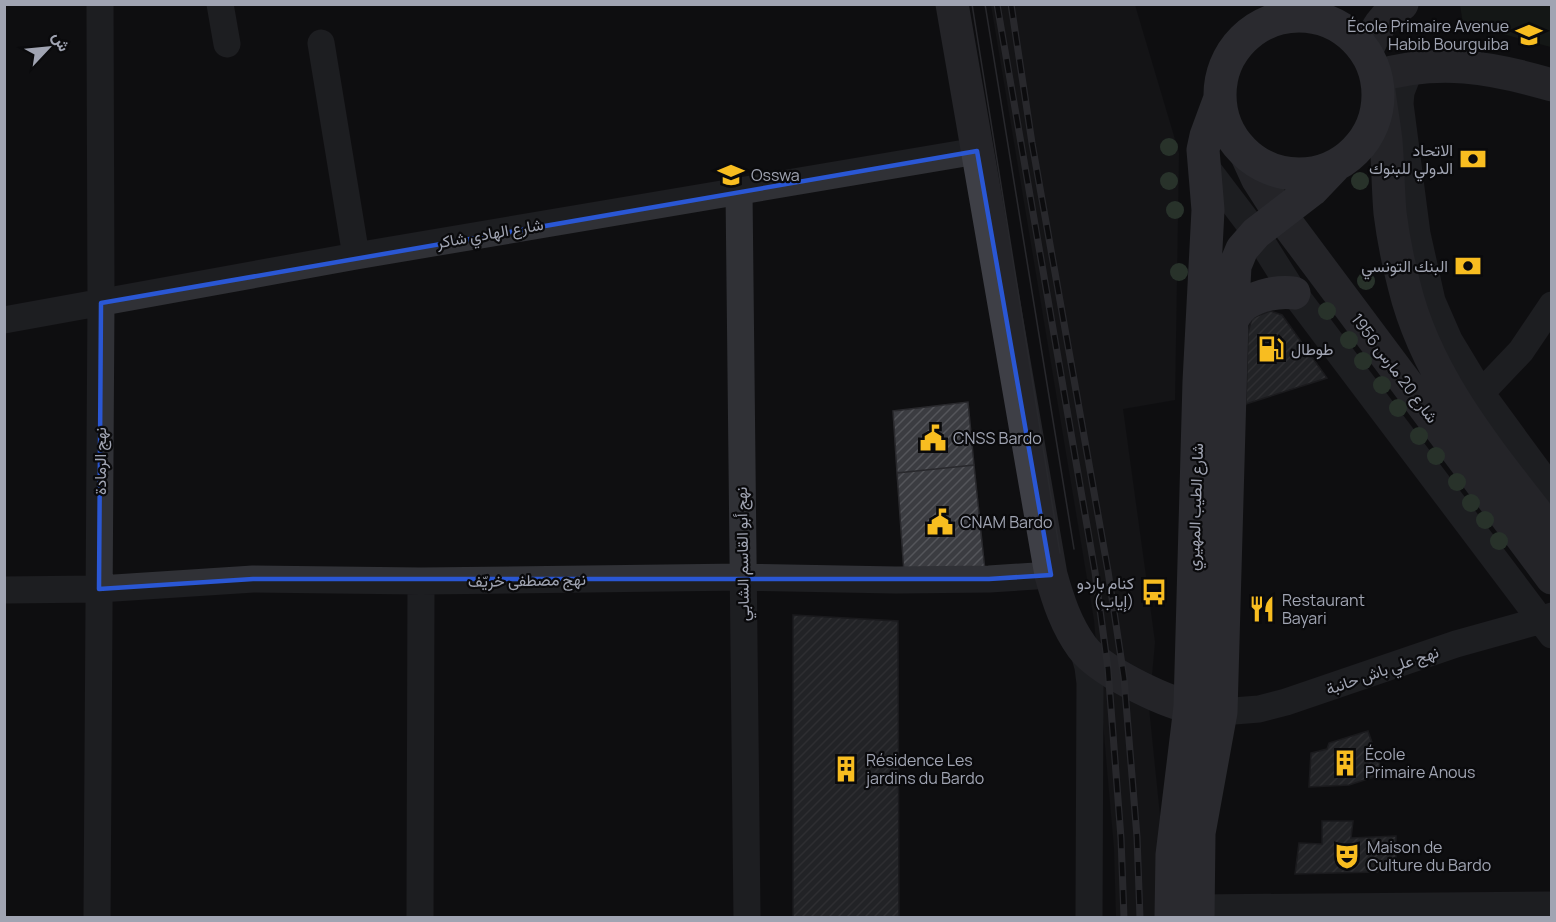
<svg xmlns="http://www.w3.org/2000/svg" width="1556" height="922" viewBox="0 0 1556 922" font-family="Manrope,Vazirmatn,sans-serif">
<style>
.built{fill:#1b1b1e}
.garden{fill:#1c231d}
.building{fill:url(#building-hatch);stroke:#29292d;stroke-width:1.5}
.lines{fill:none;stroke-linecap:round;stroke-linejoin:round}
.street{stroke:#303136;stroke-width:27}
.secondary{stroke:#3e3f46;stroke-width:33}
.primary{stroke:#4c4d55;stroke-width:33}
.tram{stroke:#47484f;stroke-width:1.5}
.rail-casing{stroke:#47484f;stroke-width:7}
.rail{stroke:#0a0a0c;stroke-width:4.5;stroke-dasharray:14;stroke-linecap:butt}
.tree{fill:#475e4b}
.marked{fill:none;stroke:#2a57d4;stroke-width:4.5;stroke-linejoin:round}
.labels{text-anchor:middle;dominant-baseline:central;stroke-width:4.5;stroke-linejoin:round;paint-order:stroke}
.poi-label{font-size:16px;fill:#a0a4b2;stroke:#0a0a0c;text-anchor:start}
.street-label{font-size:16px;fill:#a0a4b2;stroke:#0a0a0c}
</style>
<defs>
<pattern id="building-hatch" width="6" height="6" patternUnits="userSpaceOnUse" patternTransform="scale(1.5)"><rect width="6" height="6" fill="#3b3c41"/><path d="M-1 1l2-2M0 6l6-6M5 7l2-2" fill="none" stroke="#54555a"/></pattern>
</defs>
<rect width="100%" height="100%" fill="#0f0f11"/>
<path class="built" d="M991 5H1135L1179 153 1175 400 1123 409 1155 642 1149 708 1163 845 1164 917H1116L1114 848 1094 620Z"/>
<path class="garden" d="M1460 5H1551V47L1463 23Z"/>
<path class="building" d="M1270 311 1282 315 1327 378 1246 404 1248 333 1252 318Z
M968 402 974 465 897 473 893 411Z
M974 465 985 571 904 573 897 473Z
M793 615 898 621 899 918H793Z
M1368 731 1383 774 1349 785 1309 787 1311 753 1327 749 1329 743Z
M1322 821H1353L1351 838 1396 836V868H1384L1377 872 1295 874 1299 843 1322 844Z"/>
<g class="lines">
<path class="street" d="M220 4 227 44
M321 43 356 256
M1410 69 1401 92 1400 104 1417 234 1432 301 1449 340 1481 393 1552 490
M1204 158 1209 171 1256 233 1294 293 1552 635
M739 191 747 918
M4 320 356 256 977 151
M1481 393 1521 351 1552 305
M4 590 99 589 253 579 421 581 742 577 896 580 989 579 1051 575
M1082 646 1088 667 1090 683 1089 918
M1221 712 1259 709 1286 702 1456 644 1542 620 1552 616
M1198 908 1552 905
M97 918 101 303 100 4
M420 918 421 581"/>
<path class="secondary" d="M952 4 1051 575C1058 600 1066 625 1082 647 1100 671 1161 700 1190 707 1199 710 1209 710 1218 712
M1366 52C1376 30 1380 19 1402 4
M1377 76C1439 58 1491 67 1552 85
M1379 91C1381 108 1384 124 1386 141 1388 165 1388 189 1390 213 1393 237 1398 262 1404 285 1427 381 1493 456 1552 533
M1246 154 1257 178 1280 214 1552 578"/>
<path class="primary" d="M1220 95a79 79 0 1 1 158 0a79 79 0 1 1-158 0Z
M1232 320C1236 314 1239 308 1245 304 1259 295 1278 291 1294 293
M1171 918 1172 855 1190 707 1199 382 1208 210 1203 150 1206 136 1220 98
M1198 918 1199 833 1221 712 1232 320 1235 266 1242 249 1256 233 1312 190 1334 167"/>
<path class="tram" d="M972 4 1060 553
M985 4 1074 549"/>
<g class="rail-casing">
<path id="rail" d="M997 4 1095 572 1108 669 1121 838 1124 918
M1011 4 1032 143 1108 571 1124 678 1137 837 1140 918"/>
</g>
<use href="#rail" class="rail"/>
</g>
<g class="tree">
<circle cx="1169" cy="147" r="9"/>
<circle cx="1169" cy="181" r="9"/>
<circle cx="1360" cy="181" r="9"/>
<circle cx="1175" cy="210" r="9"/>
<circle cx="1179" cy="272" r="9"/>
<circle cx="1366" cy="281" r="9"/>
<circle cx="1327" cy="311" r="9"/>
<circle cx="1349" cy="340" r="9"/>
<circle cx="1363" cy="361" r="9"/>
<circle cx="1382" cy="385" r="9"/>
<circle cx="1398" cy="408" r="9"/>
<circle cx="1419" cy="436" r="9"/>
<circle cx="1436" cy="456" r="9"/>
<circle cx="1457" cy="482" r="9"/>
<circle cx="1471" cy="503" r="9"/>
<circle cx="1485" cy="520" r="9"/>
<circle cx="1499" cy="541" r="9"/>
</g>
<path d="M0 0H1556V922H0ZM977 151 1051 575 989 579H253L99 589 101 303Z" fill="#0f0f11" fill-opacity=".55" fill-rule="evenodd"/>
<path class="marked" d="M977 151 1051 575 989 579H253L99 589 101 303Z"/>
<defs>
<g id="school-bare" transform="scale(2.07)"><path d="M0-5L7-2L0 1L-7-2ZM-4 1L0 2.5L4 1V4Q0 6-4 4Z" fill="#f8bd20" stroke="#0a0a0c" stroke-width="2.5" paint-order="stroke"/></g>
<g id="bank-bare" transform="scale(2.07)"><path d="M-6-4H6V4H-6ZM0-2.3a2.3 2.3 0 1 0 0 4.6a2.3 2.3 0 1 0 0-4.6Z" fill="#f8bd20" stroke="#0a0a0c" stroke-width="2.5" paint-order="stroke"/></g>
<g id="fuel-bare" transform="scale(2.07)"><path d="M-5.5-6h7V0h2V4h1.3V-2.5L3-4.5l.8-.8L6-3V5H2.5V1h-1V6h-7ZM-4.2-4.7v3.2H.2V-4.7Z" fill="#f8bd20" stroke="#0a0a0c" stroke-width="2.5" paint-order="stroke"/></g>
<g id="civic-bare" transform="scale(2.07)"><path d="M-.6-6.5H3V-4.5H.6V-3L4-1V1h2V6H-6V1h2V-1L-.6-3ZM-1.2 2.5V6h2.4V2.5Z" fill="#f8bd20" stroke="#0a0a0c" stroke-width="2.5" paint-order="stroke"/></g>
<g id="bus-bare" transform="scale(2.07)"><path d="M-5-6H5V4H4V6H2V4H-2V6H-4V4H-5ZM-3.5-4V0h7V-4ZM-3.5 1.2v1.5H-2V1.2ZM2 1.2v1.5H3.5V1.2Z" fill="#f8bd20" stroke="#0a0a0c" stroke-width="2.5" paint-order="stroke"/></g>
<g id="restaurant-bare" transform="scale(2.07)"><path d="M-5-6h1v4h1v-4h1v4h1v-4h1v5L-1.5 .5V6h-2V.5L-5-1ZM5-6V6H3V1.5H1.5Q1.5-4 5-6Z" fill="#f8bd20" stroke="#0a0a0c" stroke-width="2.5" paint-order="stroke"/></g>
<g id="building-bare" transform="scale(2.07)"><path d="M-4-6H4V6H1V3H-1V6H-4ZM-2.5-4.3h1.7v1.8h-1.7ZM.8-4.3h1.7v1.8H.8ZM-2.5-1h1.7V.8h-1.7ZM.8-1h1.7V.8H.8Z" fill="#f8bd20" stroke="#0a0a0c" stroke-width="2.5" paint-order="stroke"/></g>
<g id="theatre-bare" transform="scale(2.07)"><path d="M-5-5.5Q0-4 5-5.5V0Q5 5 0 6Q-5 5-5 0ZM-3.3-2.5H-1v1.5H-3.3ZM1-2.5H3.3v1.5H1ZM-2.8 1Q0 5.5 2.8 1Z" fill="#f8bd20" stroke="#0a0a0c" stroke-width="2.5" paint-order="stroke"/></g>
</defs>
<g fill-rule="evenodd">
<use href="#school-bare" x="1529" y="35"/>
<use href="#bank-bare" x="1473" y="159"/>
<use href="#school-bare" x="731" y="175"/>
<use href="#bank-bare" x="1468" y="266"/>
<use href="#fuel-bare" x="1271" y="349"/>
<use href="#civic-bare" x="933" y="438"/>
<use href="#civic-bare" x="940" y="522"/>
<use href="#bus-bare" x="1154" y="592"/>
<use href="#restaurant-bare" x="1262" y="609"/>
<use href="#building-bare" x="1345" y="763"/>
<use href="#building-bare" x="846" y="769"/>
<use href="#theatre-bare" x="1347" y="856"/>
</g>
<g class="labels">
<g class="poi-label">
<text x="1509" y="26" text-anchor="end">École Primaire Avenue<tspan x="1509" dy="18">Habib Bourguiba</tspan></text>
<text x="1453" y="150" text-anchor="end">الاتحاد<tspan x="1453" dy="18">الدولي للبنوك</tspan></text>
<text x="751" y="175">Osswa</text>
<text x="1448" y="266" text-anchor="end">البنك التونسي</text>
<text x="1291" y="349">طوطال</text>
<text x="953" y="438">CNSS Bardo</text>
<text x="960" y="522">CNAM Bardo</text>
<text x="1134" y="583" text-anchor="end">كنام باردو<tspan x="1134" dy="18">(إياب)</tspan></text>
<text x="1282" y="600">Restaurant<tspan x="1282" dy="18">Bayari</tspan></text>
<text x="1365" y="754">École<tspan x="1365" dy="18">Primaire Anous</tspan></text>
<text x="866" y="760">Résidence Les<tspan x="866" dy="18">jardins du Bardo</tspan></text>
<text x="1367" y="847">Maison de<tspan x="1367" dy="18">Culture du Bardo</tspan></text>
</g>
<g class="street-label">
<text transform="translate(490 233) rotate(-10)">شارع الهادي شاكر</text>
<text transform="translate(1395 368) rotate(53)">شارع 20 مارس 1956</text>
<text transform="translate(100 461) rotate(-90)">نهج الرمادة</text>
<text transform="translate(1195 507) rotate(-88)">شارع الطيب المهيري</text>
<text transform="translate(742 554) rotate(-91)">نهج أبو القاسم الشابي</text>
<text transform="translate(527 580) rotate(-1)">نهج مصطفى خريّف</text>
<text transform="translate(1382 670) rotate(-19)">نهج علي باش حانبة</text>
</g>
</g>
<rect width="1556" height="922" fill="none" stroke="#a0a4b2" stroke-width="12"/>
<g transform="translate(48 48) rotate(64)" stroke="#0a0a0c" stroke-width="4.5" paint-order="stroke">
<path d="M0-4.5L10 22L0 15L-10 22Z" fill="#a0a4b2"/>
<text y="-9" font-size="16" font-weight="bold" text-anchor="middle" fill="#a0a4b2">ش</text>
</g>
</svg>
